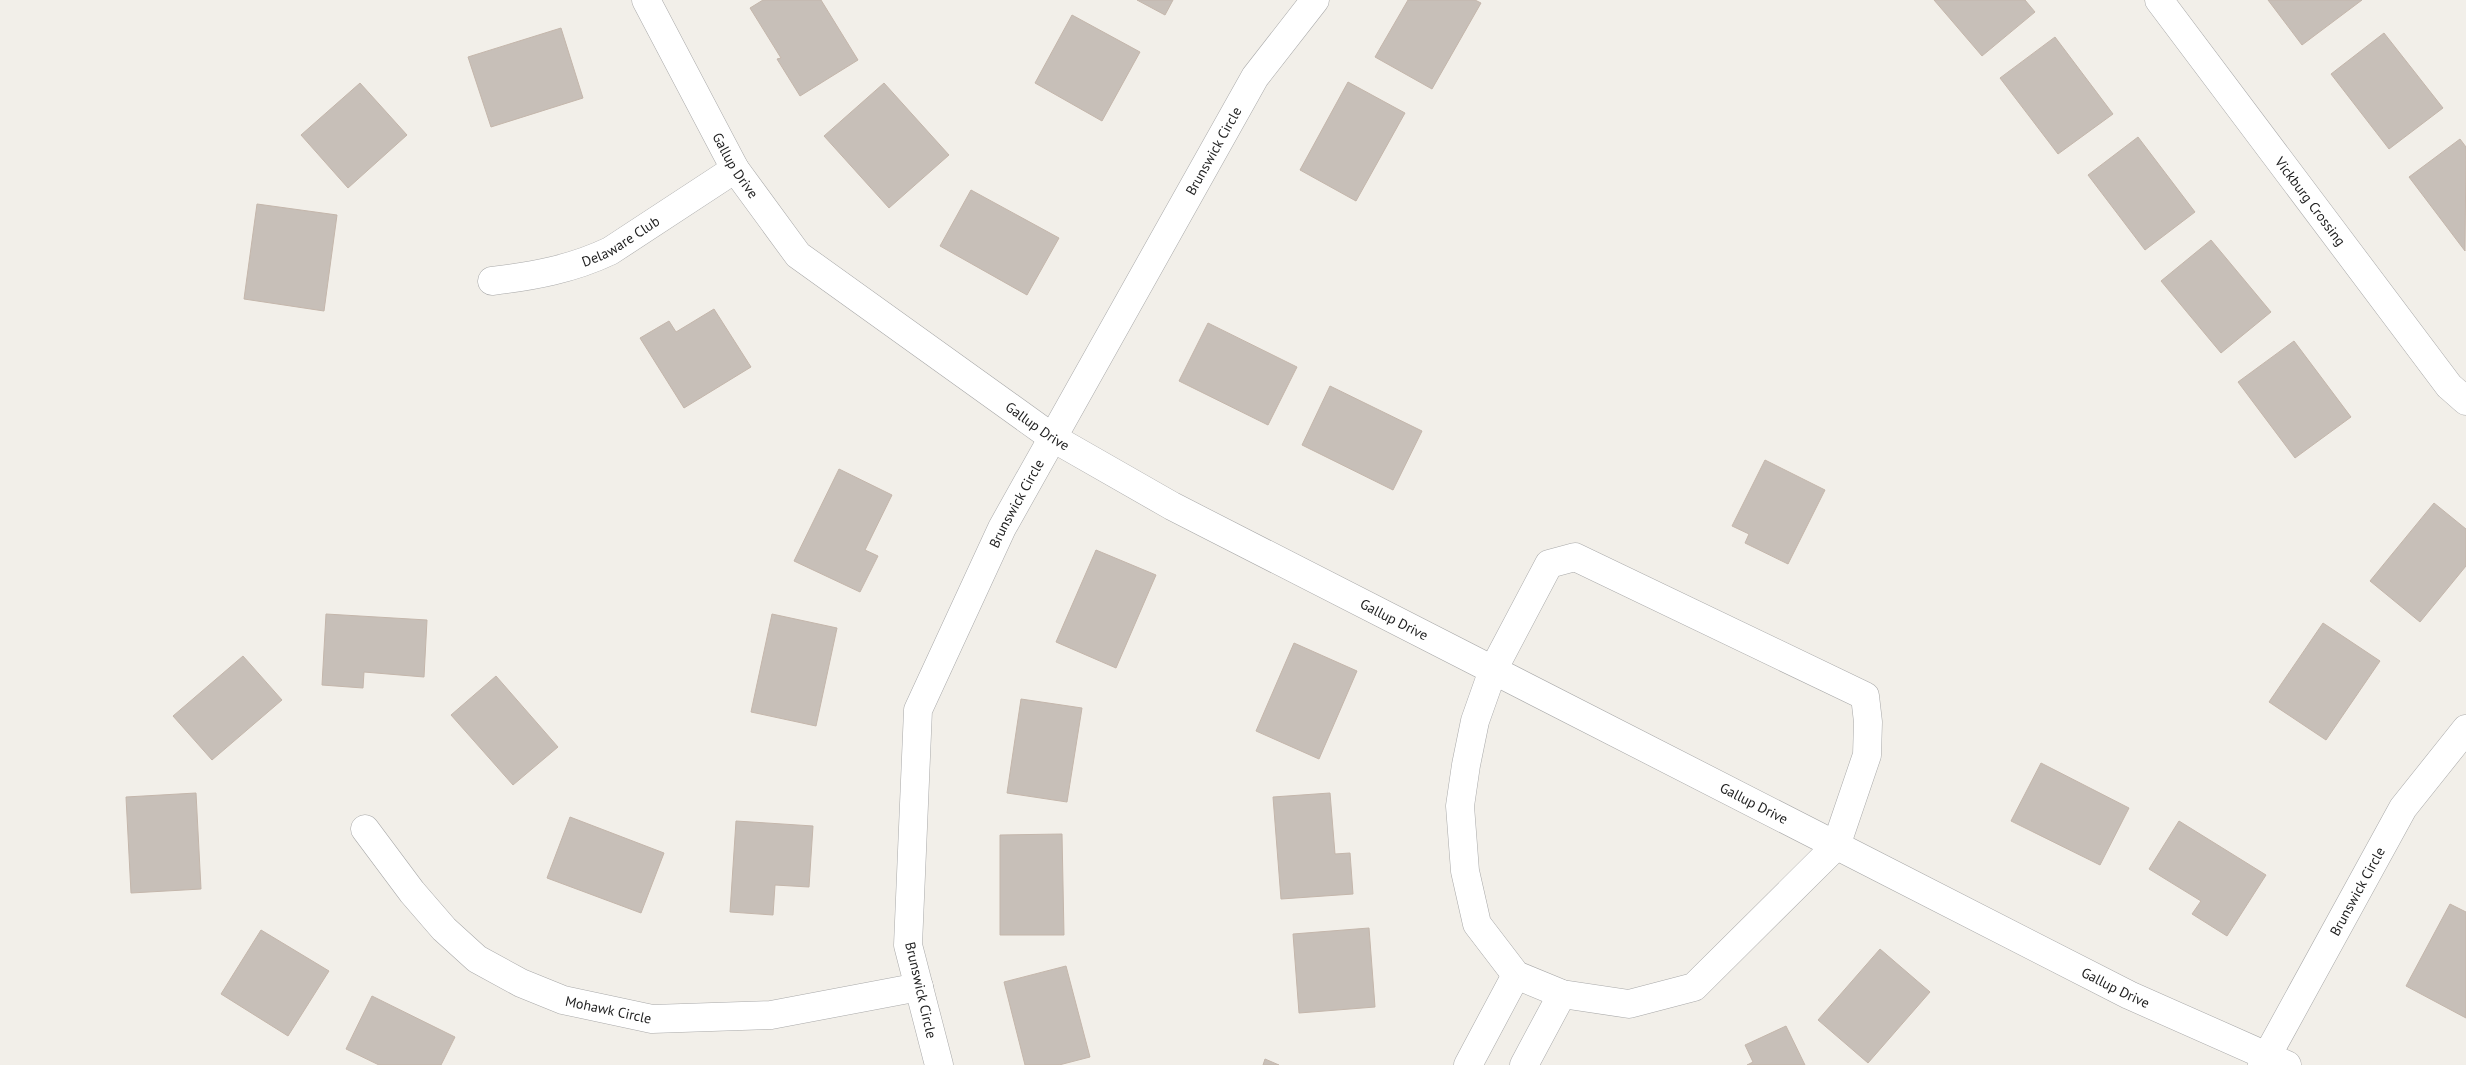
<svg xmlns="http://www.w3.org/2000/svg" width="2466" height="1065" viewBox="0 0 2466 1065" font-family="'PT Sans',sans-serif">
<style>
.building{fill:#c7bfb8;stroke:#c4b6ab}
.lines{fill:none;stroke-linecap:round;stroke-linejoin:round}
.minor-casing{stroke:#a9a9a9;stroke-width:29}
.minor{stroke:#fff;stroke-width:28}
.labels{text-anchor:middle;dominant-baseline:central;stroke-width:5;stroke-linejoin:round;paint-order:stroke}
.street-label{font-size:14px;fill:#222;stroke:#fff}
</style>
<rect width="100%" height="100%" fill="#f2efe9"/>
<path class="building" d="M763 0H821L858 60 800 96 777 59 781 58 750 8Z
M1137 0H1173L1165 15Z
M1408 0H1475L1481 3 1432 89 1375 57Z
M1934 0H2025L2035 12 1982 56Z
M2268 0H2362L2302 45Z
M1072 15 1140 52 1102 121 1035 83Z
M561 28 583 98 491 127 468 57Z
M2384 33 2443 108 2389 149 2331 74Z
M2055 37 2113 114 2058 154 2000 78Z
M1348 82 1405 113 1356 201 1300 170Z
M360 83 407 135 348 188 301 135Z
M884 83 949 155 889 208 824 136Z
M2138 137 2195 212 2145 250 2088 175Z
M2460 139 2466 147 2465 251 2409 177Z
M971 190 1059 238 1027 295 940 246Z
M257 204 337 215 324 311 244 299Z
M2211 240 2271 312 2221 353 2161 281Z
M714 309 751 367 684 408 640 338 669 321 676 332Z
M1208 323 1297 367 1268 425 1179 381Z
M2294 341 2351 417 2295 458 2238 382Z
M1330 386 1422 431 1393 490 1302 445Z
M1765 460 1825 490 1788 564 1745 543 1749 534 1732 526Z
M839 469 892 495 865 550 878 556 860 592 794 561Z
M2434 503 2466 529V566L2420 622 2370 581Z
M1096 550 1156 575 1116 668 1056 642Z
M326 614 427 620 424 677 364 672 363 688 322 685Z
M772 614 837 628 816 726 751 712Z
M2323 623 2380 661 2326 740 2269 702Z
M1294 643 1357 671 1319 759 1256 731Z
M243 656 282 700 212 760 173 716Z
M496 676 558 747 513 785 451 715Z
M1021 699 1082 708 1067 802 1007 793Z
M2041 763 2129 808 2100 865 2011 821Z
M196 793 201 889 131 893 126 797Z
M1330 793 1335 854 1350 853 1353 894 1281 899 1273 797Z
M570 817 664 853 641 913 547 878Z
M736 821 813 826 809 887 775 885 773 915 730 912Z
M2179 821 2266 875 2227 936 2192 914 2201 901 2149 869Z
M1062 834 1064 935H1000V835Z
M2450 904 2466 912V1018L2406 986Z
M1369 928 1375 1007 1299 1013 1293 934Z
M261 930 329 971 288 1036 221 994Z
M1880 949 1930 992 1868 1063 1818 1020Z
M1066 966 1090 1057 1059 1065H1025L1004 982Z
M372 996 455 1037 441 1065H379L346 1049Z
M1786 1026 1805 1065H1747L1753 1062 1745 1045Z
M1265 1059 1279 1065H1263Z"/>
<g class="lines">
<g class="minor-casing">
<g id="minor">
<path id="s1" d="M646 0 735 169 798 255 1053 438 1172 506 2129 995 2287 1065"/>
<path id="s2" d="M2159 0 2449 386 2466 401"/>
<path id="s3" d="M492 281C534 276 572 269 610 251L735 169"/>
<path d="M1575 557 1865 696 1868 722 1867 755 1836 846 1694 987 1629 1004 1562 994 1516 975 1477 924 1465 871 1460 806 1466 765 1475 721 1493 670 1549 564Z"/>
<path id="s4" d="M365 829 412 892 444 929 477 959 521 983 563 1000 652 1019 771 1015 919 987"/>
<path id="s5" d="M939 1065 908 945 918 710 1002 528 1255 77 1315 0"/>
<path d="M1468 1065 1516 975"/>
<path d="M1524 1065 1562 994"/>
<path id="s6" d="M2262 1065 2403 808 2466 729"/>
</g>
</g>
<use href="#minor" class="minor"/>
</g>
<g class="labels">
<g class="street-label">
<text stroke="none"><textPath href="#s5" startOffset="992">Brunswick Circle</textPath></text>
<text stroke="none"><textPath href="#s1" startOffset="188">Gallup Drive</textPath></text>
<text stroke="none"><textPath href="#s2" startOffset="252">Vickburg Crossing</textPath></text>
<text stroke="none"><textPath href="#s3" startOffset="136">Delaware Club</textPath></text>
<text stroke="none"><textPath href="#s1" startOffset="592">Gallup Drive</textPath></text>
<text stroke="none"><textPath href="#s5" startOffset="588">Brunswick Circle</textPath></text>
<text stroke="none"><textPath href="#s1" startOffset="998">Gallup Drive</textPath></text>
<text stroke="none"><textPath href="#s1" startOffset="1402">Gallup Drive</textPath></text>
<text stroke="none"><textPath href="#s6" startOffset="198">Brunswick Circle</textPath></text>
<text stroke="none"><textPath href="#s1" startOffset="1808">Gallup Drive</textPath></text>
<text transform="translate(921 990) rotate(77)">Brunswick Circle</text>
<text stroke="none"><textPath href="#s4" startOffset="314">Mohawk Circle</textPath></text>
</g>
</g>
</svg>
